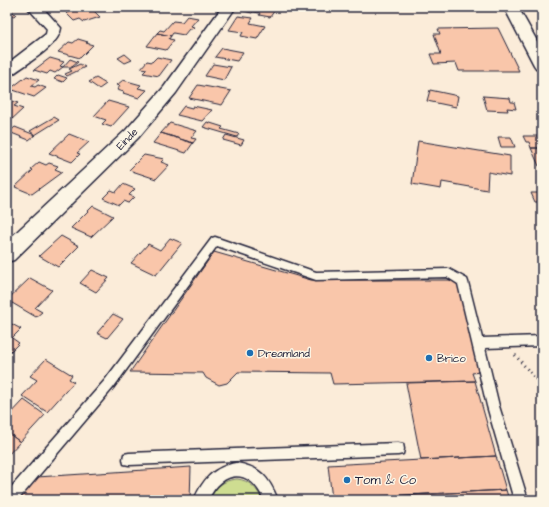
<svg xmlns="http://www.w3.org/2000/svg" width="549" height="507" viewBox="0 0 549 507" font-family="'Architects Daughter',sans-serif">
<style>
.green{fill:#cedd91;stroke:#788066}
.building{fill:#f9c6aa;stroke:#22223b}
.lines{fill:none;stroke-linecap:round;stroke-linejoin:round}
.lane-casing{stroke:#22223b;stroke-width:3}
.street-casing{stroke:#22223b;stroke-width:3}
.secondary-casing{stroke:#22223b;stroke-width:3}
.path{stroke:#22223b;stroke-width:3;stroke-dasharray:1 3.5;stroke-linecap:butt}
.lane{fill:#fcf5e5;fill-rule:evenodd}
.street{fill:#fcf5e5;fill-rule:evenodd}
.secondary{fill:#fcf5e5;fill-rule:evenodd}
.poi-dot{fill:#1f6fb2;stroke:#fcf5e5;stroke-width:1.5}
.labels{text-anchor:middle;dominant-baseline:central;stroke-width:3;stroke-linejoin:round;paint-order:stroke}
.street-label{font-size:11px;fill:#22223b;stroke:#fcf5e5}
.poi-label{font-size:11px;fill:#22223b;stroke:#fcf5e5;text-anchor:start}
.near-poi-label{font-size:13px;fill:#22223b;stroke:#fcf5e5;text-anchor:start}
</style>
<rect width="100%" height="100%" fill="#fbecd9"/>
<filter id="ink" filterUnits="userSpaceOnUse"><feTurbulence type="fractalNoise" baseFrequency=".025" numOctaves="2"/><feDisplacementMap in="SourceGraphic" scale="8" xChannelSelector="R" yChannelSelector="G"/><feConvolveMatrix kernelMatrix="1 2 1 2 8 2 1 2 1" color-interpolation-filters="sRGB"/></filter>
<g filter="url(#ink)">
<path class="green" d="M237 479C249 480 258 489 262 500H210C215 487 223 480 237 479Z"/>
<path class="building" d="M84 7H90L100 17 84 22 80 19 74 21 66 13Z
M246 7H277L270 17 259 15 260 13 253 12 252 13 244 11Z
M10 9 16 15 7 18V10Z
M187 16 198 18 191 26 194 27 192 29H189L184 35 173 33 171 36 157 33 160 30 164 31 173 21 182 22Z
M238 16 253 18 250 23 265 26 257 39 241 36 243 32 229 30Z
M498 28 519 71H459L456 63 434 64 430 54H441L434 34H440L438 29Z
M157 33 171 36 169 39 174 40 166 50 147 46Z
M78 39 88 42 86 43 93 45 80 58 58 52 69 42 73 43Z
M222 48 243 52 237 61 215 57Z
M125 54 132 60 125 63 118 58Z
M157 57 171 60 159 76 143 73 147 69 141 68 147 61 152 62Z
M50 58 64 62 60 66 63 67 55 73 50 71 47 74 34 70Z
M70 59 78 62 72 67H63Z
M80 64 85 67 67 76 65 74 72 71 69 69Z
M213 64 231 67 224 80 205 76Z
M58 75 67 78 63 82 54 79Z
M27 76 39 80 31 86 35 87 38 85 46 88 34 97 10 89Z
M96 78 106 84 99 89 89 82Z
M123 80 141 85 138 88 147 90 139 98 123 93 124 92 117 90 120 86 117 85Z
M198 85 231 91 222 105 189 98Z
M430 90 458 96 456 107 427 101Z
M483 96 510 98 511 102H514L516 109 507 108 508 111 487 110Z
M7 99 18 103 14 106 23 109 10 121 7 120Z
M108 101 129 107 111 127 102 124 106 120 94 116Z
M184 106 192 108 193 106 212 110 202 121 177 115Z
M54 117 59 120 35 135 30 131Z
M207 122 223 127 221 129 239 134 237 137 203 127Z
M170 123 197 131 191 138 196 139 193 143 161 133Z
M15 127 35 135 29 140 9 132Z
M161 133 193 143 186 153 153 143Z
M69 134 89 142 77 153 80 154 72 162 49 153Z
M226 135 244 140 241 145 223 140Z
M523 136H542V148H531L529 142H526Z
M498 137H511L515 147H501Z
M418 141 510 156V176L488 172 487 190 442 182 441 189 412 184Z
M531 148H542V166H539Z
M144 155 164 159 161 162 169 165 156 179 129 170Z
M39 162 46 165 49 163 58 166 55 169 62 172 32 194 15 187 33 170 31 169Z
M123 184 135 189 129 195 134 197 128 203 123 201 119 205 103 198 111 190 116 192Z
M531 193H542V202H535Z
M93 206 113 216 91 237 71 228Z
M61 236 79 246 58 267 39 256Z
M170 238 182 243 156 275 131 263 148 244 160 250Z
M214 252 311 280H458L480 372 472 373 475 381 333 384 330 373 238 372 227 383 219 385 206 378 203 373 130 372Z
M92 270 109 278 96 292 80 283Z
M30 278 52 290 35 308 42 312 36 317 7 300Z
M113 314 123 319 107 338 97 333Z
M8 322 21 329 12 338 19 343 7 355Z
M46 359 72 375 69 379 74 382 47 412 22 396 37 380 30 376Z
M475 381 496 456 421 460 406 383Z
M24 400 45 415 20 442 7 432V418Z
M7 432 20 442 7 456Z
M496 456 506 490 332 499 328 465Z
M191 467 190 500H18L37 477Z
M506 490 509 500 332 499Z"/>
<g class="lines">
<g class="lane-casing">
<path id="lane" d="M215 237 316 272 449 269 467 279 468 282 482 338 542 336V346L485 348 499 406 528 500H514L487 406 458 284 447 277 316 280 217 246 113 388 18 500H7V492L105 380 212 238Z
M398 443 403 444 404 449 403 454 398 455 129 465 124 464 123 459 124 454 129 453Z
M236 463C261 467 269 478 278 500H264C250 468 223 469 208 500H194C203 479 214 467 236 463Z"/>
</g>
<g class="street-casing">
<path id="street" d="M27 7H42L61 28C59 46 27 63 13 74L7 76V64L46 34 47 29Z
M222 7H236L176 93 138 138 14 260 7 262V241L126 130 164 87Z"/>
</g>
<g class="secondary-casing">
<path id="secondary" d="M504 7H518L542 50V70L536 68 534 65Z"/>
</g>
<path class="path" d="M515 355 542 386"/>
<use href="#lane" class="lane"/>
<use href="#street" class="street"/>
<use href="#secondary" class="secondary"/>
</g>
</g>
<g class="poi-dot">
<circle cx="250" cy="353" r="4"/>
<circle cx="429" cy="358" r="4"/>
<circle cx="347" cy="480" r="4"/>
</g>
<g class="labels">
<g class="street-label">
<text transform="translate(127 139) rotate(-46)">Einde</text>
</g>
<g class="poi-label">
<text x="258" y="353">Dreamland</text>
<text x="437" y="358">Brico</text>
</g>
<g class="near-poi-label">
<text x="355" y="480">Tom &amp; Co</text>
</g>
</g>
<rect width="549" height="507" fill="none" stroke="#fcf5e5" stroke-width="24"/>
<rect x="12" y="12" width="525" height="483" fill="none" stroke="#22223b" stroke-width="1.5" filter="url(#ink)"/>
</svg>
